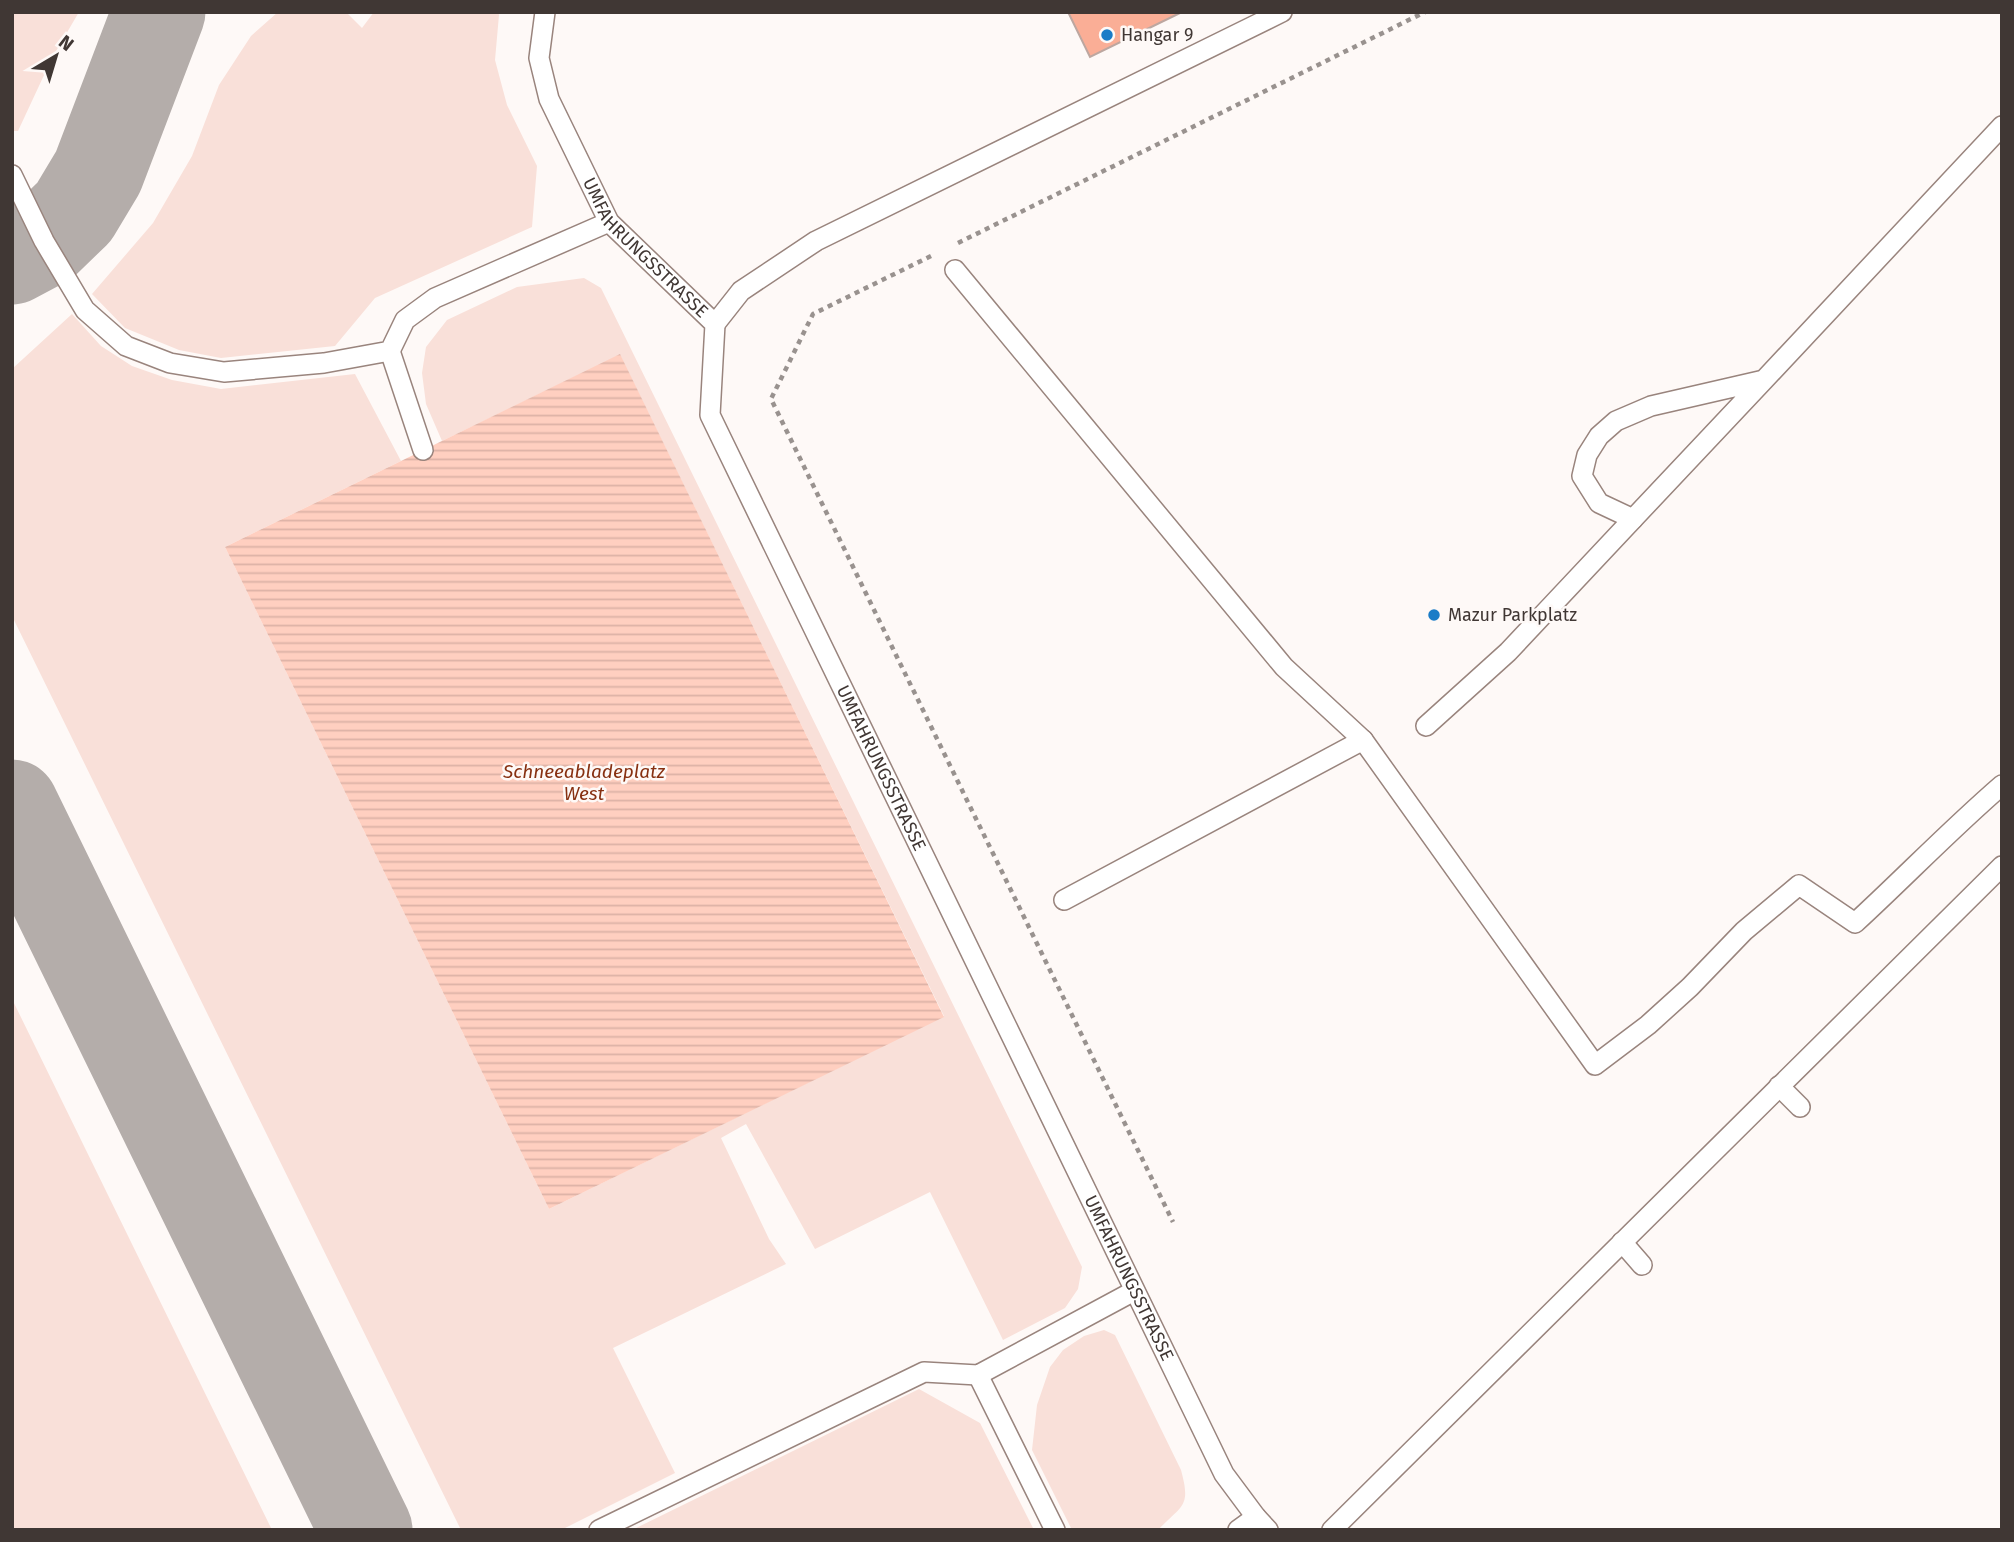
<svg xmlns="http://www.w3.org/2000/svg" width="2014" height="1542" viewBox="0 0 2014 1542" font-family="'Fira Sans',sans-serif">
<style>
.green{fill:#f9e0d9}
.water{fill:url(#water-rules)}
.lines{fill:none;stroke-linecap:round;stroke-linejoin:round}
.taxiway{stroke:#b4adaa;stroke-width:93}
.building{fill:#faae96;stroke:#bda7a0;stroke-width:2}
.lane-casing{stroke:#99847d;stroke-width:22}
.path{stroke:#99928f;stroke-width:4.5;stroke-dasharray:5 5;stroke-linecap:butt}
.lane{stroke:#fff;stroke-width:19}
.poi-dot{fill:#1a7cc7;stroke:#fef9f7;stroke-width:2.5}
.labels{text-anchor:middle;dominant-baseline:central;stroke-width:5;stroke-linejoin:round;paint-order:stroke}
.poi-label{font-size:18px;fill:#403734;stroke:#fef9f7;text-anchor:start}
.street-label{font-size:18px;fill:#403734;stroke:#fef9f7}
.water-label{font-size:19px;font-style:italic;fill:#873011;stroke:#fef9f7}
</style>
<defs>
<pattern id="water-rules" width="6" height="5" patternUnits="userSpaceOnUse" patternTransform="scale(1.75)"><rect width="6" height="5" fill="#ffcfc0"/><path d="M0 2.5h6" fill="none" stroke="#dcb2a6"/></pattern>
</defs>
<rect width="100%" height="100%" fill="#fef9f7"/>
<path class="green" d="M12 12H79L52 58 18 131H12Z
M278 12H346L362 28 374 12H498L499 15 495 60 507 105 537 166 532 227 375 298 335 346 221 358 179 350 125 328 92 294 153 223 192 156 219 85 251 36Z
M584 278 601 288 1082 1267 1078 1289 1065 1308 1003 1340 930 1192 815 1249 746 1124 721 1138 769 1239 786 1264 613 1348 675 1473 561 1530H461L12 616V369L72 314 101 346 132 366 172 380 221 389 355 374 401 461 225 547 549 1209 944 1016 620 355 442 441 426 404 422 373 426 347 447 320 517 287Z
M12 999 272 1530H12Z
M1104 1330 1115 1335 1181 1470C1191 1507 1183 1504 1158 1530H1072L1032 1450 1037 1405 1050 1367 1063 1350 1084 1336Z
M919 1389 980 1423 1034 1530H632Z"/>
<path class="water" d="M620 354 944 1017 549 1209 225 547Z"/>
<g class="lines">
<path class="taxiway" d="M12 258 44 241 74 212 98 172 159 12
M12 806 366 1530"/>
</g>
<path class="building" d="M1068 12H1182L1090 57Z"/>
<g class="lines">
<g class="lane-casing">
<g id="lane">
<path id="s1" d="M545 12 539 58 549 99 609 222 715 324 710 415 1224 1474 1256 1517 1268 1530"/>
<path d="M12 175 44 241 85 310 126 346 170 363 224 372 324 363 390 351 405 320 435 298 609 222"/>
<path d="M955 270 1284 667 1363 740 1595 1065 1648 1025 1690 987 1744 931 1799 885 1855 923C1904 878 1951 829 2002 785"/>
<path d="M715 324 741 291 816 241 1282 12"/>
<path d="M390 351 423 450"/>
<path d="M1764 380 1651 406 1616 421 1599 436 1587 455 1582 476 1599 503 1633 519 1764 380 2002 126"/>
<path d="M1426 726 1508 652 1633 519"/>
<path d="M1064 900 1363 740"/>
<path d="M1779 1086 1800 1107"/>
<path d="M1622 1242 1642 1265"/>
<path d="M978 1375 1055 1530"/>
<path d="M599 1530 924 1372 978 1375 1134 1291"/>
<path d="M1238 1530 1256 1517"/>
<path d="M1332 1530 2002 866"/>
</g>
</g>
<path class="path" d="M958 243 1425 12
M931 256 813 314 771 399 1173 1222"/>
<use href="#lane" class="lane"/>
</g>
<g class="poi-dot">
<circle cx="1107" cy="35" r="7"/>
<circle cx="1434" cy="615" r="7"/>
</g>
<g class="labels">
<g class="poi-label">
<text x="1121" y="35">Hangar 9</text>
<text x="1448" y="615">Mazur Parkplatz</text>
</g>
<g class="street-label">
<text stroke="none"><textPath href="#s1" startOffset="268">UMFAHRUNGSSTRASSE</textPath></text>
<text stroke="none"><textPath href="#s1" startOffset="856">UMFAHRUNGSSTRASSE</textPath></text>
<text stroke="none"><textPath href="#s1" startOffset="1423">UMFAHRUNGSSTRASSE</textPath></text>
</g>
<g class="water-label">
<text x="584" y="771">Schneeabladeplatz<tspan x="584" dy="22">West</tspan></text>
</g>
</g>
<rect width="2014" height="1542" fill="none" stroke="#403734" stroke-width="28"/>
<g transform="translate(56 56) rotate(38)" stroke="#fef9f7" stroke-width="5" paint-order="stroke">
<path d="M0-5L12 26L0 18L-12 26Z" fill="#403734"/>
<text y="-10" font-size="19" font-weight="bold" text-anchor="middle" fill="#403734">N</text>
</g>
</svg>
